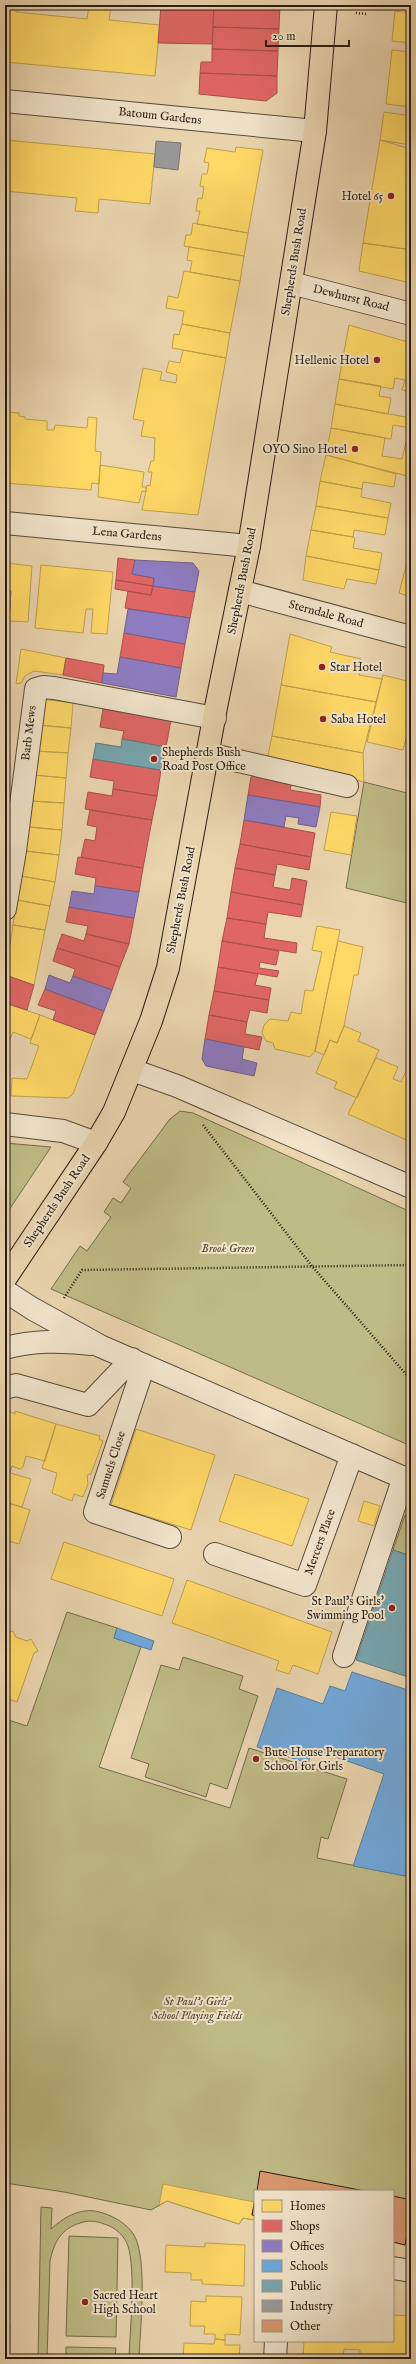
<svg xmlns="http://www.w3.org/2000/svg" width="416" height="2364" viewBox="0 0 416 2364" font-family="'IM FELL English',serif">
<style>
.green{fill:#bfbb86;stroke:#746c4c}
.homes{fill:#ffd966;stroke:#bfa04d}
.shops{fill:#e06666;stroke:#a9504d}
.offices{fill:#8e7cc3;stroke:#705f8e}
.schools{fill:#6fa8dc;stroke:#5a7e9f}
.public{fill:#76a5af;stroke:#5f7c80}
.industry{fill:#999;stroke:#777470}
.building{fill:#d9986f;stroke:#291c12}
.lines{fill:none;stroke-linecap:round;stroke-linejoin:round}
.minor-casing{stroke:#594a39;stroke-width:24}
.major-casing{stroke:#291c12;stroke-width:24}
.path{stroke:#291c12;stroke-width:2.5;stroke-dasharray:1 2;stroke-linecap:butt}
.minor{stroke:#f1e4cb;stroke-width:22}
.major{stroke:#ead5af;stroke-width:22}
.poi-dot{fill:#8f2418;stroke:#f1e4cb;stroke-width:1.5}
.labels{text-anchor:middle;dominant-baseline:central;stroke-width:4;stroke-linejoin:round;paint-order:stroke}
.street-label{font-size:12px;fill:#291c12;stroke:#f1e4cb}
.poi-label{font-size:12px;fill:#291c12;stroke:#f1e4cb;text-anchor:start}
.park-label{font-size:12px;font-style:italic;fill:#564c35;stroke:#f1e4cb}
</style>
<rect width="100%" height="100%" fill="#ead5af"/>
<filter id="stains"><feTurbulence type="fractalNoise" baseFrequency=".005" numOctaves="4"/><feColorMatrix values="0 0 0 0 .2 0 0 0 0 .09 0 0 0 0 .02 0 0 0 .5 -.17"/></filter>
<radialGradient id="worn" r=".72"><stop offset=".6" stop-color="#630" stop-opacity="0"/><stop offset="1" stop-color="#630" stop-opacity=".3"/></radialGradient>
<path class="green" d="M364 782 411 794V904L346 888Z
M180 1111 193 1113 411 1212V1446L51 1289 80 1246 87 1251 111 1217 104 1212 113 1198 121 1203 131 1188 123 1182 170 1119Z
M5 1143 51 1147 5 1216Z
M405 1515 411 1516V1556L393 1550Z
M67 1612 117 1628 114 1638 141 1647 99 1767 230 1808 249 1748 347 1779 328 1839 321 1837 317 1858 411 1877V2214L405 2245 393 2242V2191H255V2220L243 2218 239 2224 167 2201 151 2210 64 2192 5 2183V1719L27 1726Z
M183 1657 243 1676 239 1689 258 1696 227 1789 210 1783 206 1797 145 1777 149 1764 131 1758 161 1665 179 1670Z
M41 2207 52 2208 51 2229C65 2216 83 2206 103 2213 115 2217 127 2224 134 2235 148 2259 140 2330 139 2359H129C130 2330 136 2271 128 2246 124 2235 115 2227 104 2224 97 2221 88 2220 80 2223 61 2229 54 2242 50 2261L47 2359H38Z
M69 2236 118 2238 116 2337 66 2336Z
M66 2347 116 2348 115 2359H66Z"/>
<path class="homes" d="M5 5H16V12L87 19 89 5 111 6 109 20 160 25 155 76 5 62Z
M395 11 411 13V43L392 41Z
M392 50 411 52V107L386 104Z
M384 112 411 116V145L380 140Z
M5 140 155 154 150 204 99 199 98 213 75 211 77 198 5 191Z
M380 140 411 149V244L408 243 406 249 363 243Z
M236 147 263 150 248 233 197 224 200 211H196L198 198 202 199 204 187 200 186 202 174H207L209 163 204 162 207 148 235 152Z
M193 223 248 233 244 256 184 246 186 235H191Z
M363 243 411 250V283L359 271Z
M189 247 244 256 240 281 190 272 192 261 187 260Z
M184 271 240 281 230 333 182 324 184 311 166 308 168 296 178 298Z
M5 275H7L5 297Z
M5 302H9L8 322H5Z
M182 324 230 333 226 358 172 348 174 334 179 335Z
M349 325 411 343V392L402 390 405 380 395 378 393 389 339 379Z
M183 350 226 358 198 515 142 510 147 485 150 486 152 472H148L151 461H154L155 438 141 436 144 421 133 419 143 368 162 372 160 380 176 383 177 375 166 372 169 361 180 363Z
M339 379 381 386 379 396 391 398 388 414 335 404Z
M335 404 411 418V428L393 425 391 439 331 428Z
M6 412 19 413V416L25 417V419L47 421V430H54L55 425 87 428 88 417 97 418 95 451 101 452 99 484 92 483 91 490 5 483Z
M331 428 385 438 382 456 402 459 406 442 411 443V477L326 455Z
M326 455 396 474 394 487 363 482 362 489 320 481Z
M100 465 144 472 142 487H146V492L142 491 139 503 98 497Z
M320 481 362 489 361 497 391 503 388 518 316 506Z
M316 506 388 518 385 535 354 530 353 537 311 530Z
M311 530 353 537 355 538 353 548 382 553 379 570 306 556Z
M410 551H411V597L399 593Z
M306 556 379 570 376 584 347 579 344 589 303 580Z
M5 563 32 566 28 622 9 621 11 591 5 590Z
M41 565 113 572 107 634 91 633 93 609H86L83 633 35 628Z
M5 590 11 591 9 621 5 620Z
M290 634 332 647 330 652 361 659 359 675 382 679 376 702 281 685Z
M21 649 66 658 63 675 34 671 25 676 21 683 16 684Z
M383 675 411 682V720L403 750 367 742Z
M281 685 376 702 363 753 272 736Z
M40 699 73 703 71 728 38 725Z
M38 725 71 728 68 753 36 751Z
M272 736 363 753 364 782 267 760Z
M36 751 68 753 66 778 34 775Z
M34 775 66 778 64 803 31 801Z
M31 801 64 803 62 830 29 827Z
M331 812 357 816 351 855 324 850Z
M29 827 62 830 59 855 26 851Z
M26 851 59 855 55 882 21 876Z
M21 876 55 882 50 906 17 900Z
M17 900 50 906 45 930 13 925Z
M13 925 45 930 34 985 5 975Z
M317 926 340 930 315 1051 310 1057 275 1049 273 1043 266 1041 262 1033 264 1025 270 1019 288 1021 291 1012 301 1014 305 990 313 991 322 952 312 950Z
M338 941 363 947 358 975H354L344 1026 337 1043 330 1040 324 1055 315 1051Z
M5 1003 40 1015 31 1039 13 1032 6 1049Z
M40 1015 95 1035 73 1094 68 1098 11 1096 12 1078 27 1079 39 1046 30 1043Z
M344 1026 361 1033 358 1041 379 1050 357 1098 334 1088 337 1082 316 1073 330 1040 337 1043Z
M376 1058 398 1067 393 1079 401 1082 406 1071 411 1073V1142L348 1114Z
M5 1409 15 1414V1411L56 1424 45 1461 26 1456 23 1467 20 1469 12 1466 10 1473 31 1479 22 1507 5 1502Z
M56 1424 100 1436 99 1439 103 1441 91 1474 87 1475 88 1484 83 1497 74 1494 72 1501 52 1493 57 1473 42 1468Z
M136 1429 215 1455 191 1530 111 1505Z
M235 1474 309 1499 292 1546 219 1521Z
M364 1501 380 1506 374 1526 358 1521Z
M11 1504 30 1510 19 1544 5 1540V1520Z
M64 1542 174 1579 162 1616 51 1579Z
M187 1580 332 1632 318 1674 293 1665 289 1674 276 1670 279 1661 172 1623Z
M13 1631 16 1637 27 1641 31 1639 38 1651 34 1653 17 1702 5 1698V1633Z
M163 2184 254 2202 252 2215 255 2216V2220L243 2218 239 2224 167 2201 159 2205Z
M205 2243 245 2245 244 2286 202 2284V2280H191V2273L165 2272 166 2245 205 2247Z
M206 2296 242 2297 240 2335 225 2334V2340L215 2339V2334H204L205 2326H190L191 2301 206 2302Z
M393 2315 411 2316V2359L360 2355V2350L344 2349 343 2359H303L304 2341H393Z
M215 2339 225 2340V2345H240L239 2359H183L184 2343 214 2344Z"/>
<path class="shops" d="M161 5H214L212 44 158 43Z
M214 5H280L279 29 213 27Z
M213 27 279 29 278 51 212 49Z
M212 49 278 51 277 76 200 73 201 62H212Z
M200 73 277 76V93L266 101 199 94Z
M118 558 135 560 132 574 154 578 153 586 116 580Z
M116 580 153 586 151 595 115 589Z
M153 586 195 592 190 618 125 608 128 591 151 595Z
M124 633 185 644 181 668 120 657Z
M66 658 104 665 102 683 63 675Z
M103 709 171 720 166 747 122 739 124 731 100 727Z
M93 759 161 770 157 796 113 789 114 781 90 777Z
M260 773 292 781 290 790 321 795 320 807 248 795 251 777Z
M113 789 157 796 152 820 85 809 88 792 112 796Z
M90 810 152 820 143 868 81 857 85 839 95 841 97 827 87 825Z
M244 820 315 833 311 857 240 844Z
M240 844 311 857 309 870 277 864 275 875 235 868Z
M78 857 143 868 139 892 95 886 96 878 75 874Z
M235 868 275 875 273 887 290 890 292 878 307 881 303 905 231 892Z
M231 892 303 905 301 917 268 912 266 924 227 918Z
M69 907 134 918 129 944 86 934 88 926 66 922Z
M227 918 266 924 264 938 297 943 296 953 222 941Z
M62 934 84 941 86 934 129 944 120 967 57 948Z
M222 941 279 951 276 965 260 962 259 968 279 971 277 977 218 967Z
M57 948 120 967 112 990 73 976 75 969 53 961Z
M218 967 258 974 255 985 271 988 269 1000 214 991Z
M5 975 34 985 27 1010 5 1003Z
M45 989 104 1011 95 1035 53 1020 56 1011 38 1005Z
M214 991 269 1000 267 1013 250 1010 247 1022 209 1015Z
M209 1015 247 1022 245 1034 262 1037 259 1050 205 1039Z"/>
<path class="offices" d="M135 560 193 563 199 571 195 592 153 586 154 578 132 574Z
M128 609 190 618 185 644 124 633Z
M120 657 181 668 176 697 102 683 103 673 117 674Z
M248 795 320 807 316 827 298 824 299 818 286 816 284 827 244 820Z
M95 886 139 892 134 918 69 907 72 891 94 894Z
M49 975 70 983 73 976 112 990 104 1011 45 989Z
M205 1039 244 1047 242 1059 257 1063 254 1076 206 1066 202 1059Z"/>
<path class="schools" d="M117 1628 154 1641 151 1650 114 1638Z
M352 1672 411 1691V1877L353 1866 384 1774 313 1749 308 1763 257 1747 277 1688 323 1704 330 1686 345 1691Z
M5 2324 10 2325 9 2359H5Z"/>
<path class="public" d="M122 739 166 747 161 770 93 759 96 743 121 747Z
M393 1550 411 1556V1678L356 1660Z
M5 2188H7L5 2287Z"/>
<path class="industry" d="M156 141 181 143 178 170 154 167Z"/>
<path class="building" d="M260 2171 365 2191H257Z
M393 2196 411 2200V2214L405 2245 393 2242Z
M255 2199V2216L252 2215Z"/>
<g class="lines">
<g class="minor-casing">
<path id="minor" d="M5 101 315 131
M291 283 411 314
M5 523 249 546
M240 591 411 637
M208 754 347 786
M5 909 15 851 36 689 43 687 54 688 215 718
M132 1070 177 1086 411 1187
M5 1124 63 1131 96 1143
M5 1291 33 1309 100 1346 411 1481
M5 1348C34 1340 61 1341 91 1344
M144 1365 95 1512 170 1537
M5 1388 16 1385 88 1405 132 1359
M215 1554 305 1585 352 1455
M344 1656 404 1477
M393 2268 411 2271
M275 2359 276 2341"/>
</g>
<g class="major-casing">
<path id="major" d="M5 1279 96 1143 114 1112 151 1021 168 968 216 707 249 546 315 131 326 5"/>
</g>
<path class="path" d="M286 7H293
M356 13 366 14
M203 1125 311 1265 411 1380
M64 1298 82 1270 411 1265"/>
<use href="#minor" class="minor"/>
<use href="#major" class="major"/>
</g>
<g class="poi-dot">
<circle cx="391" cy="196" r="4"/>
<circle cx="377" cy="360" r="4"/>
<circle cx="355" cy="449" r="4"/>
<circle cx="322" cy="667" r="4"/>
<circle cx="323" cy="719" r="4"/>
<circle cx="154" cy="759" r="4"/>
<circle cx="392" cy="1608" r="4"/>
<circle cx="256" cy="1759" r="4"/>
<circle cx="85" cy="2302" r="4"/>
</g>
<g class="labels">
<g class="street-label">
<text transform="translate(160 116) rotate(6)">Batoum Gardens</text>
<text transform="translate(294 262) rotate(-81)">Shepherds Bush Road</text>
<text transform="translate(351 298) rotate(14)">Dewhurst Road</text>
<text transform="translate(127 534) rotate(5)">Lena Gardens</text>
<text transform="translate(242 581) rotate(-79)">Shepherds Bush Road</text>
<text transform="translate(326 614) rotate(15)">Sterndale Road</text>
<text transform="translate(29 733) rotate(-83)">Barb Mews</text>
<text transform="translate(181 900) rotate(-79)">Shepherds Bush Road</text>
<text transform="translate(57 1201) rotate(-56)">Shepherds Bush Road</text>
<text transform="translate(111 1465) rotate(-72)">Samuels Close</text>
<text transform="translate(320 1542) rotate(-70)">Mercers Place</text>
</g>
<g class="poi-label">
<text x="383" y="196" text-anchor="end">Hotel 65</text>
<text x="369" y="360" text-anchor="end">Hellenic Hotel</text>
<text x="347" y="449" text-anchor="end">OYO Sino Hotel</text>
<text x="330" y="667">Star Hotel</text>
<text x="331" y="719">Saba Hotel</text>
<text x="162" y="752">Shepherds Bush<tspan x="162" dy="14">Road Post Office</tspan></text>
<text x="384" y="1601" text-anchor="end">St Paul's Girls'<tspan x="384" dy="14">Swimming Pool</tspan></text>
<text x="264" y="1752">Bute House Preparatory<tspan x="264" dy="14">School for Girls</tspan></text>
<text x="93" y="2295">Sacred Heart<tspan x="93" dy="14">High School</tspan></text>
</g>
<g class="park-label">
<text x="228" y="1248">Brook Green</text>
<text x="197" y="2001">St Paul's Girls'<tspan x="197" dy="14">School Playing Fields</tspan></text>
</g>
</g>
<rect width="416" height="2364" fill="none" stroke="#ead5af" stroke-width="20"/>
<rect x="6" y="6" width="404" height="2352" fill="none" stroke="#291c12" stroke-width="2"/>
<rect x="10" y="10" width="396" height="2344" fill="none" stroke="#291c12"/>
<rect x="254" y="2190" width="140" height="152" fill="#f1e4cb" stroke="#a19481"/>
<rect x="262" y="2200" width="20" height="12" fill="#ffd966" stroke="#a19481"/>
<text x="290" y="2210" font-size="12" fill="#291c12">Homes</text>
<rect x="262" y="2220" width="20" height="12" fill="#e06666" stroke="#a19481"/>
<text x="290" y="2230" font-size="12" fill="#291c12">Shops</text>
<rect x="262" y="2240" width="20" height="12" fill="#8e7cc3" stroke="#a19481"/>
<text x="290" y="2250" font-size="12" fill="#291c12">Offices</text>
<rect x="262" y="2260" width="20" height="12" fill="#6fa8dc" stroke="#a19481"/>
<text x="290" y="2270" font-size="12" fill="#291c12">Schools</text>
<rect x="262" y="2280" width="20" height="12" fill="#76a5af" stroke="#a19481"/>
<text x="290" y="2290" font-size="12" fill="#291c12">Public</text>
<rect x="262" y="2300" width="20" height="12" fill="#999999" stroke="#a19481"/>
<text x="290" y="2310" font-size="12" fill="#291c12">Industry</text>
<rect x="262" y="2320" width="20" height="12" fill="#d9986f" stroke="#a19481"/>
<text x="290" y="2330" font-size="12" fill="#291c12">Other</text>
<path d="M266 40v6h83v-6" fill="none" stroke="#291c12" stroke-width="2"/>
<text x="272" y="40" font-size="12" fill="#291c12" stroke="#f1e4cb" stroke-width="3" paint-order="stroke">20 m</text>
<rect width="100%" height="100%" filter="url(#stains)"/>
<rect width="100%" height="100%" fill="url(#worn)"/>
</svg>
